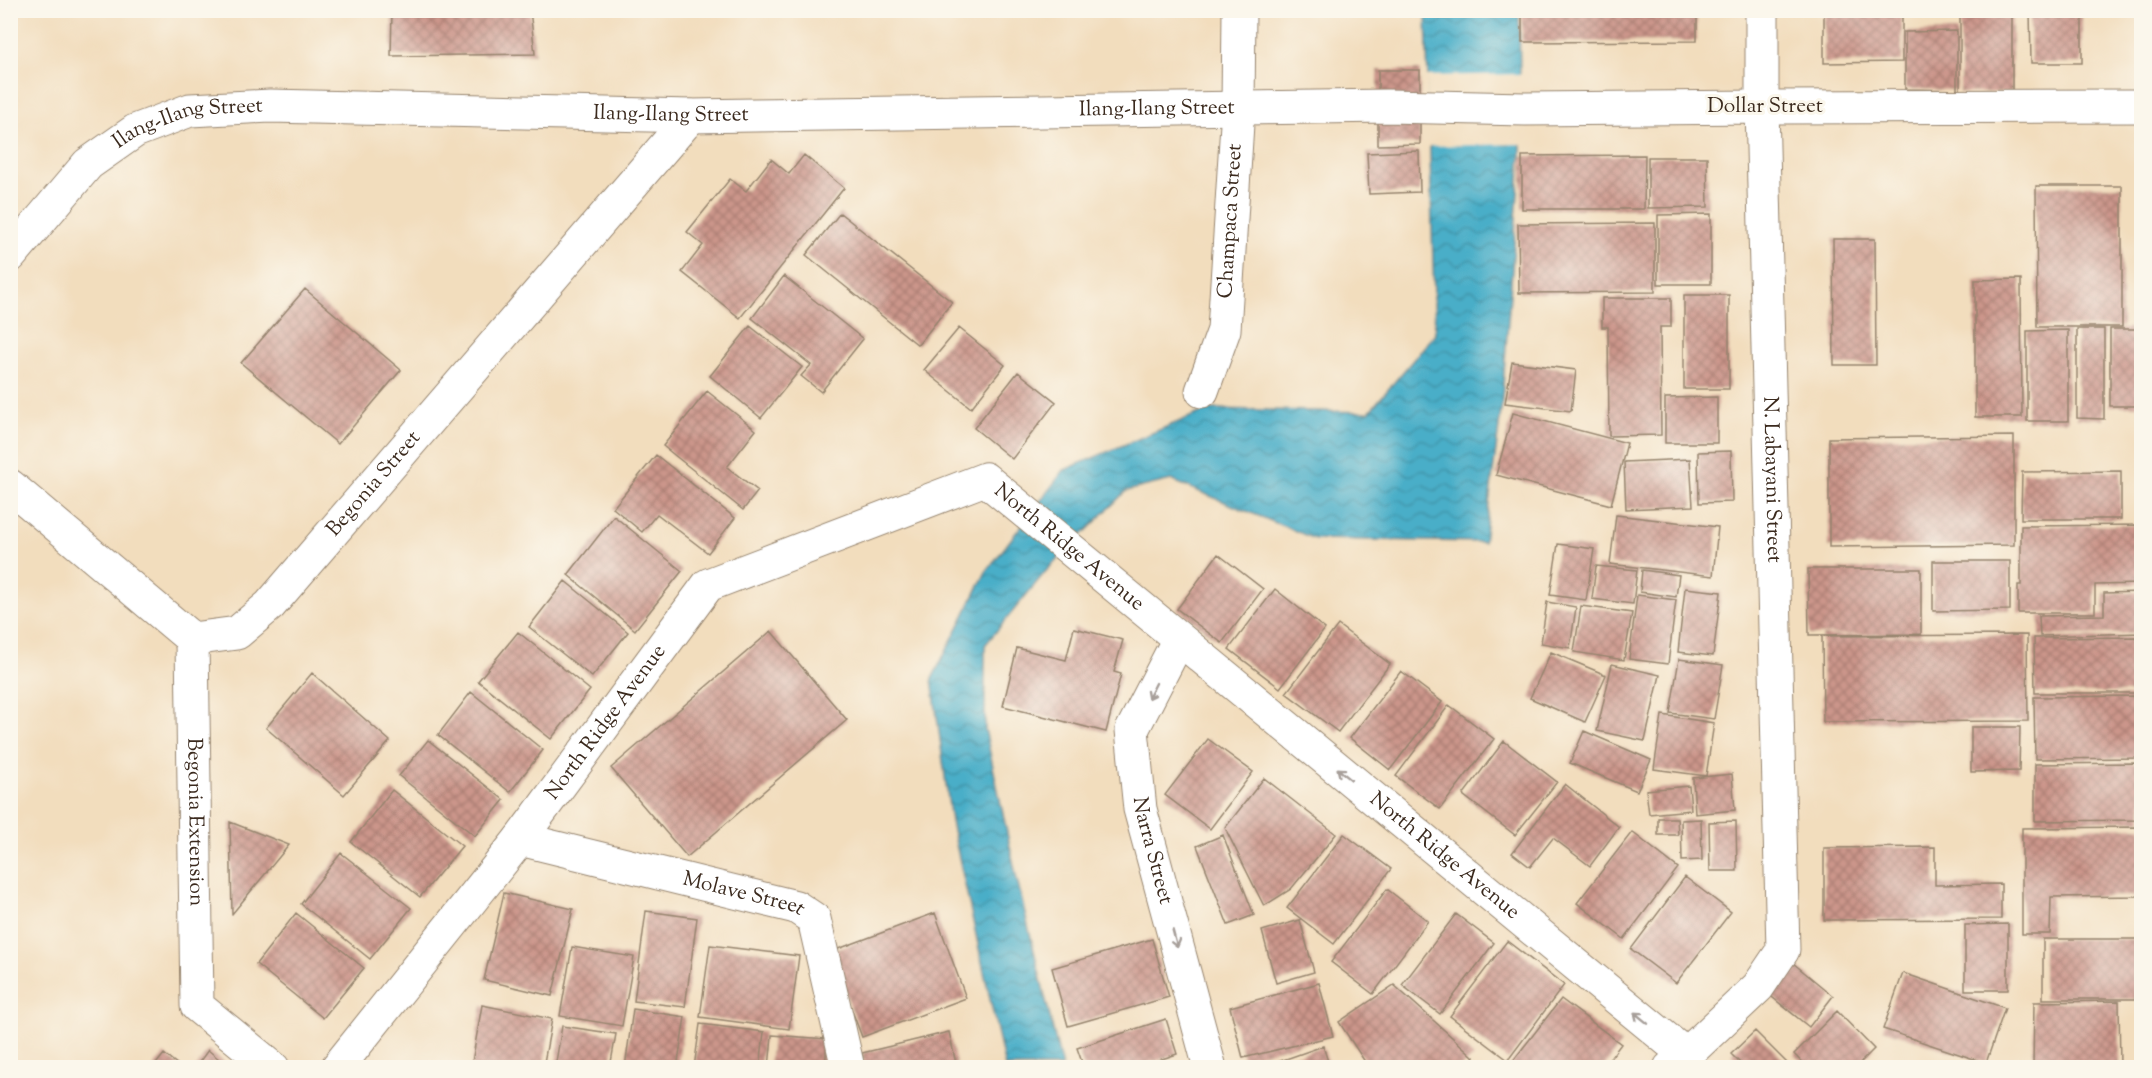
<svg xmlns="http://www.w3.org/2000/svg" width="2152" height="1078" viewBox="0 0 2152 1078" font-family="'Sorts Mill Goudy',serif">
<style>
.water{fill:url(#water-waves);stroke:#426c73;stroke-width:1.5}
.pier{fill:#f2ddbd}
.building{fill:url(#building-cross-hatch)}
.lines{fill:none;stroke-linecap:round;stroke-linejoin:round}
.street-casing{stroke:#96846e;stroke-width:35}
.secondary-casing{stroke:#96846e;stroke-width:35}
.street{stroke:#fff;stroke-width:33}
.secondary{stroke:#fff;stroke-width:33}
.oneway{stroke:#a79f9a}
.labels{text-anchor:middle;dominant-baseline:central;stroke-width:6;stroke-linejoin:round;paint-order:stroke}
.street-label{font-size:21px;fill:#3b2a1e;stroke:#fbf7ec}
</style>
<defs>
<pattern id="water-waves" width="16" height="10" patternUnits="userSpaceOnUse" patternTransform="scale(1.5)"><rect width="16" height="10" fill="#49aec8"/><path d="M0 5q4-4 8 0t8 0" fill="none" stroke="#3e8ea2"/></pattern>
<pattern id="building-cross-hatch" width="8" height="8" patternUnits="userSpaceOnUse" patternTransform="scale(1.5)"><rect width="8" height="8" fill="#cc968b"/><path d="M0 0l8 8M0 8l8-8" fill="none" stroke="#a77b71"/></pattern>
</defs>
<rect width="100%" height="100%" fill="#fbf7ec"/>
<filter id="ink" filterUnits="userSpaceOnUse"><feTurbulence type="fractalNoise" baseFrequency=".0167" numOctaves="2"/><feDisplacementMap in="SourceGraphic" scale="12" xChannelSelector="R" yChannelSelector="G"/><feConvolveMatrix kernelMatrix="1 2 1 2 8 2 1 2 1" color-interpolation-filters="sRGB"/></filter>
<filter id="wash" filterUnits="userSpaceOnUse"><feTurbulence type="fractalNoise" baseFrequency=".008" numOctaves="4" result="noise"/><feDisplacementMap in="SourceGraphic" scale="24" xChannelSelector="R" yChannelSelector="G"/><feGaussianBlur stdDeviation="1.35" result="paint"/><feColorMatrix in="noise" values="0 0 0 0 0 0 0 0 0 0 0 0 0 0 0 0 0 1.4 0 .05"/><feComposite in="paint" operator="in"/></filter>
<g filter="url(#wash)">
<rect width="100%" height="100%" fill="#f2ddbd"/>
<path class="water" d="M1426 11H1519L1521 154 1501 411 1484 542 1315 539 1171 480 1126 491 1046 571 985 645V729L1017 880 1062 1067H1005L951 821 932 679 986 572 1064 470 1209 409 1369 412 1435 334Z"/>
<path class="pier" d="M1523 74 1524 144 1428 146 1427 76Z"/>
<g id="blocks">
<path class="building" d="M392 10H530L535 54 391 56Z
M1522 10H1697V41L1522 42Z
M1824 10H1902V62L1824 63Z
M1910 10H1953V15L1910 16Z
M1960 10H2012V92L1960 93Z
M2030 10H2082V63H2031Z
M1957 31V90L1905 89V32Z
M1378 70H1420V144L1378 145Z
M1419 151 1420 192 1369 194 1367 153Z
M804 155 844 188 740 318 682 272 703 245 687 232 730 179 746 191 771 159 789 174Z
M1645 155 1644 209H1522V156Z
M1648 157H1707L1708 207 1648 208Z
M2036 186H2122V327H2037Z
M840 213 952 302 918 345 806 255Z
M1711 214V284H1658V215Z
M1655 223V292L1519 293 1518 224Z
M1833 239H1875L1876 365H1834Z
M784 276 863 339 821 392 801 376 811 365 752 318Z
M2021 279 2022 417H1975V280Z
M305 289 401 370 338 444 241 363Z
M1684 295H1729V389H1684Z
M1602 298H1671V327H1660L1661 435 1609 436 1608 327H1602Z
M750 326 802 367 761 418 710 376Z
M959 328 1005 365 971 408 924 370Z
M2077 329H2104V419L2077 418Z
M2110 329H2142V406H2110Z
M2068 330V421H2027V331Z
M1512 362 1576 370 1571 411 1505 403Z
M1018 372 1056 402 1012 459 974 428Z
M707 391 756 430 727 467 758 491 743 510 663 446Z
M1717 397V443H1665V398Z
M1513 413 1627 443 1611 505 1496 475Z
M2014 436V545L1829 547V438Z
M1731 451 1732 502 1699 503 1698 452Z
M656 455 735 518 708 553 657 514 642 532 613 508Z
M1690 459 1693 506 1626 509 1624 462Z
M2121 471V519H2021L2022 472Z
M1616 515 1718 527 1713 576 1610 564Z
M614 516 682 571 635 630 568 575Z
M2142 525V584L2095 585V613H2018V585H2021V526Z
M1558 544 1594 549 1586 600 1550 595Z
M1218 554 1263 589 1222 643 1177 609Z
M1933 561H2010V610L1933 611Z
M1596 566 1637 570 1633 604 1592 599Z
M1808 569H1921V634L1809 635Z
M1642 570 1679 575 1676 597 1640 592Z
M565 581 628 632 592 677 529 627Z
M1685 588 1721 592 1713 656 1678 652Z
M1275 589 1325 629 1280 688 1229 649Z
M2142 592V633L2040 636 2039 616 2104 615V593Z
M1637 595 1676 600 1668 664 1629 659Z
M1547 602 1576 607 1570 648 1541 643Z
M1581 606 1632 613 1624 660 1574 652Z
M1338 625 1390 664 1338 732 1286 693Z
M1074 628 1123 640 1114 672 1121 674 1106 732 1003 706 1017 648 1066 660Z
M771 631 847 720 687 857 611 768Z
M518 632 590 690 551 739 478 681Z
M2027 635 2028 721 1823 722 1822 636Z
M2142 637V693H2035L2034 638Z
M1551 652 1606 675 1585 722 1530 698Z
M1679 659 1723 665 1714 719 1670 713Z
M1612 664 1660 675 1645 741 1597 731Z
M1401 671 1442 702 1390 770 1350 738Z
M312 673 390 741 344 795 266 728Z
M471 692 543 750 510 792 438 735Z
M2142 696V758L2035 759 2034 697Z
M1449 705 1494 739 1440 809 1396 776Z
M1662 715 1714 723 1706 776 1654 769Z
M1971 727H2020L2019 771 1971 772Z
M1584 731 1651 760 1637 791 1570 763Z
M1208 739 1253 772 1210 829 1165 795Z
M428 740 504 800 475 836 399 776Z
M1504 741 1557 782 1515 835 1463 795Z
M2142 763V820L2035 821V764Z
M1732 774 1735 810 1695 814 1693 778Z
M1264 778 1336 834 1291 889 1264 906 1225 828Z
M1565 784 1619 827 1590 866 1553 838 1530 867 1512 853Z
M1689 786 1691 810 1649 814 1646 790Z
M392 790 462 846 420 897 351 842Z
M1658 818H1677L1678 835H1658Z
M1701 819 1702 860 1682 861 1681 820Z
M1736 821 1737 871H1710L1709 822Z
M230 822 289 845 232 914Z
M2142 827V896L2051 897 2050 934H2022V828Z
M1632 832 1678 868 1624 939 1577 903Z
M1344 834 1391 869 1334 944 1287 908Z
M1223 835 1254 915 1228 925 1197 846Z
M1935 847V885L2001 884V919L1824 920V848Z
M341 853 411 908 370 959 301 904Z
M1685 877 1731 912 1676 983 1631 949Z
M1387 889 1428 921 1373 994 1331 962Z
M504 893 573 909 552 996 484 980Z
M646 911 697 918 685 1007 634 1001Z
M296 913 364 968 323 1018 256 964Z
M935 913 966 998 862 1037 830 952Z
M1456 914 1494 943 1440 1014 1402 985Z
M1300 920 1314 972 1276 983 1262 931Z
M2008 924V990H1965V925Z
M1152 939 1169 997 1068 1026 1052 968Z
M2043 939H2141V999H2043Z
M1507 941 1564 985 1508 1060 1450 1016Z
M710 945 799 956 789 1029 700 1017Z
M572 947 634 957 622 1026 560 1016Z
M1793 963 1833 996 1809 1027 1767 993Z
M1903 973 2005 1008 1986 1063 1883 1029Z
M1319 983 1333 1036 1243 1058 1230 1007Z
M1394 985 1474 1057 1459 1068H1369L1339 1022Z
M1561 999 1621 1044 1603 1068H1511L1509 1066Z
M2119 1001 2120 1068H2033L2034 1002Z
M482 1005 552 1019 543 1068H471Z
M633 1009 685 1017 677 1068H625Z
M1837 1011 1874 1049 1855 1068H1807L1794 1054Z
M1166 1019 1177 1054 1135 1068H1084L1077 1048Z
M700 1024 764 1032 760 1068H694Z
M562 1026 616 1034 610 1068H555Z
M1755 1031 1787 1063 1793 1068H1745L1731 1054Z
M949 1032 957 1068H865L862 1053Z
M772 1035 827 1039 825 1068H769Z
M1323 1046 1330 1068H1263V1067Z
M208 1050 230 1068H195Z
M164 1054 182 1068H153Z"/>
</g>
</g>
<g filter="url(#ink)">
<use href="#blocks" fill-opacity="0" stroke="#96846e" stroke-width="1.5"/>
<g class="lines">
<g class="street-casing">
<g id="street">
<path id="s1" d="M10 256 88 164 135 131 190 110 270 106 691 116 1388 106 1525 109 1762 107 1783 950 1758 987 1686 1055 1670 1068"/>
<path id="s2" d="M1202 391 1224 330 1238 108 1239 10"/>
<path id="s3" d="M10 486 192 639 237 633 270 605 691 116"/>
<path id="s4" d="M192 639 197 1006 273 1068"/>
<path id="s5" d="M1179 639 1132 730 1140 809 1210 1068"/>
<path id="s6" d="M520 839 796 907 814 919 848 1068"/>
<path id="s7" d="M337 1068 520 839 708 585 985 479 1686 1055"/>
</g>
</g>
<g class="secondary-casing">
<path id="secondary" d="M1762 10V107L2142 106"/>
</g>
<use href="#street" class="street"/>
<use href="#secondary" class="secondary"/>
</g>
<defs><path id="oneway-shaft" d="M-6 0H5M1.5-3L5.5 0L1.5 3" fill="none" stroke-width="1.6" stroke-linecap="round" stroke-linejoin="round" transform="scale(1.5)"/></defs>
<g class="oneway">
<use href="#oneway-shaft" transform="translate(1152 691) rotate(117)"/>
<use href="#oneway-shaft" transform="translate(1344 774) rotate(-141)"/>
<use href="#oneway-shaft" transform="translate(1175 939) rotate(75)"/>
<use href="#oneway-shaft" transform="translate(1641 1018) rotate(-141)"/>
</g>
</g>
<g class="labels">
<g class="street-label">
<text x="1765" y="107">Dollar Street</text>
<text stroke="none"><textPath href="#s1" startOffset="1204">Ilang-Ilang Street</textPath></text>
<text stroke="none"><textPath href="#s1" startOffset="718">Ilang-Ilang Street</textPath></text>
<text stroke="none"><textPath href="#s1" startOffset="232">Ilang-Ilang Street</textPath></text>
<text stroke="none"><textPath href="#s2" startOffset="174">Champaca Street</textPath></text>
<text stroke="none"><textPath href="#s1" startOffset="2182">N. Labayani Street</textPath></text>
<text stroke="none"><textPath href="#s3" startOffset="486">Begonia Street</textPath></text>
<text stroke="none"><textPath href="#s7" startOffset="1014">North Ridge Avenue</textPath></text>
<text stroke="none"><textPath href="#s7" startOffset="438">North Ridge Avenue</textPath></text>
<text stroke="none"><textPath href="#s4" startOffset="183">Begonia Extension</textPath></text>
<text stroke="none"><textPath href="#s5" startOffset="225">Narra Street</textPath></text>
<text stroke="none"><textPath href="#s7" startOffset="1500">North Ridge Avenue</textPath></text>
<text stroke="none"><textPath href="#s6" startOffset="230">Molave Street</textPath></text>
</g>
</g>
<rect width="2152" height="1078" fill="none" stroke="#fbf7ec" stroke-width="36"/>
</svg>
